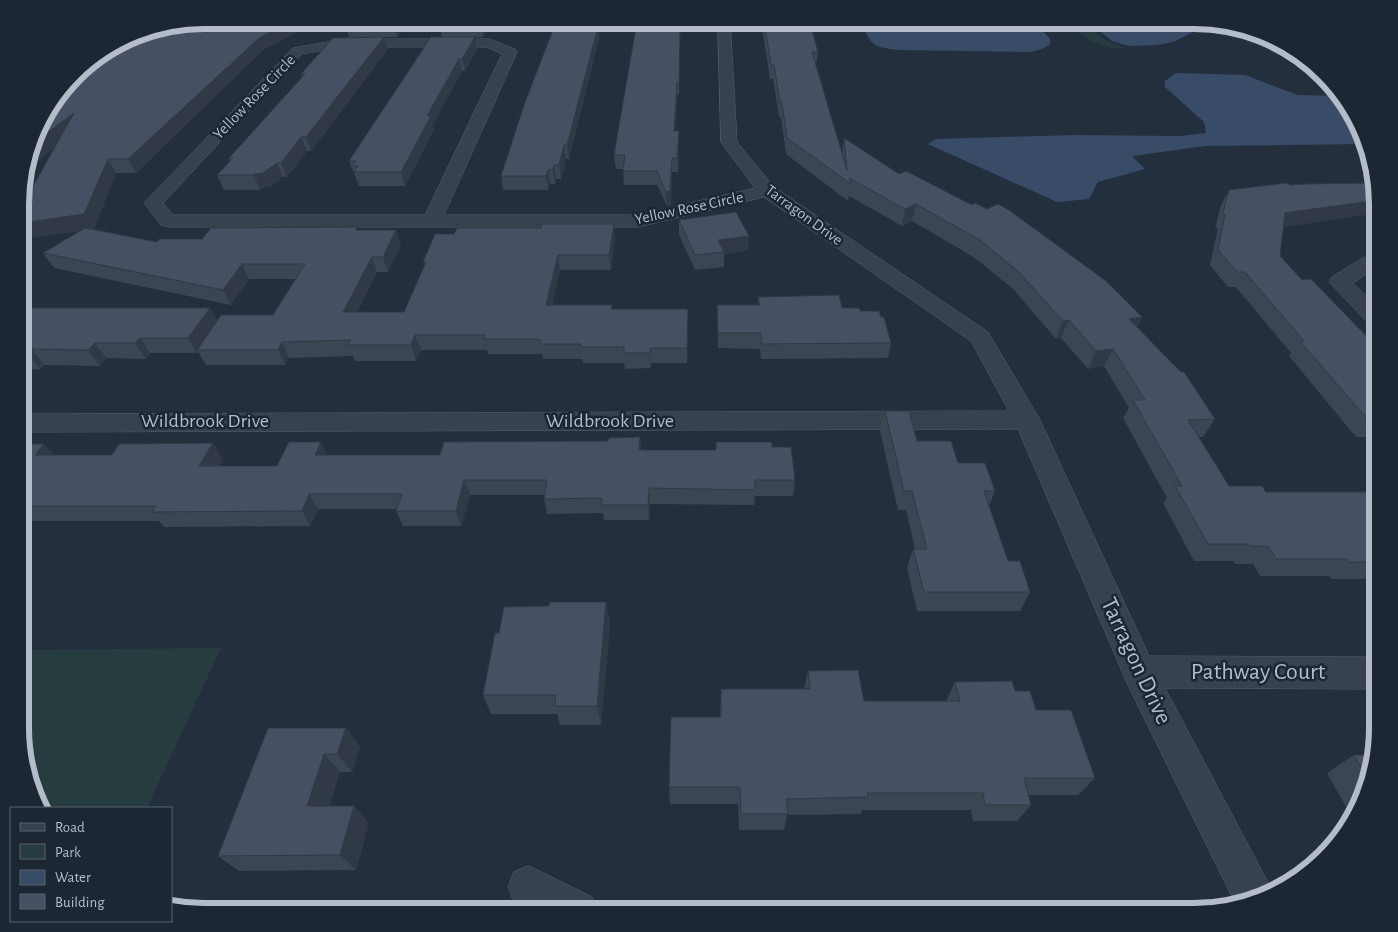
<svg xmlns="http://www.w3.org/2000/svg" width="1398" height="932" viewBox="0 0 1398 932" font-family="'Alegreya Sans',sans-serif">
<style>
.green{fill:#263c3f}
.water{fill:#394c67}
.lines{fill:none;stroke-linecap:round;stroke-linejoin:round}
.street-casing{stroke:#565f6c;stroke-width:1}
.street{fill:#38414e;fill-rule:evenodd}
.wall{fill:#3b4654}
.shaded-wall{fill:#303945}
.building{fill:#455162;stroke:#303945}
.labels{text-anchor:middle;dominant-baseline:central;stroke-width:5;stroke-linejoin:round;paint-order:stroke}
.far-street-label{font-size:16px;fill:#b4bcc9;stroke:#1d2633}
.street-label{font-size:20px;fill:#b4bcc9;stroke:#1d2633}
.near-street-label{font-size:24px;fill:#b4bcc9;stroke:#1d2633}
.rim{fill:none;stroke:#b4bcc9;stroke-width:6}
</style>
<rect width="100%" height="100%" fill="#242f3e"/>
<path class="green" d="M1065 20H1081L1106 41 1126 48C1098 50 1085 38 1065 20Z
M221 648 147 808H41L22 752V650Z"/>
<path class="water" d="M551 20H673L618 25H552Z
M861 20H1033L1050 39V44L1042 49 1031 52 899 50C872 47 870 45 861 20Z
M1087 20H1188L1193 32 1173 42 1157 45 1129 46 1112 41Z
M1176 73 1245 75 1298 95 1338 96 1354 112 1363 144 1205 146 1132 156 1145 169 1098 182 1089 199 1057 202 928 144 936 139 1073 135 1180 136 1206 133 1204 122 1165 87V81Z"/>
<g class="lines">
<g class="street-casing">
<path id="street" d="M718 20H730L737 142 774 187 988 332 1040 420 1149 656 1378 657V689L1165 688 1273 892 1235 903 1127 683 1018 429 22 432V414L1009 411 971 341 764 197 638 227H168L161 225 144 203 293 48 345 39H489L515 49 517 52 444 215H638L755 188 721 142ZM345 47H487L502 54 425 215H173L163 203 302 54Z
M1370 256H1378V268H1375L1353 283 1378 307V327L1370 325 1329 282 1332 277 1363 258Z
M529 866 592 897 598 912H534L514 902 508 887 514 872Z"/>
</g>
<use href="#street" class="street"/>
</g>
<path class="wall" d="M409 20 397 37H385L388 49 311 151H307L287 177H283L270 187 261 188 260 190H224L217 175 230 161 229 158 302 78 301 74 375 37H349L345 25Z
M432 20H492L483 37H475L477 49 465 71H462L433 125 434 130 405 186H359L349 161 442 37 439 25Z
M761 20H809L818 52 816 66 842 155 844 138 899 174 1142 317 1137 327 1215 419 1203 437H1199L1229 486 1266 492H1378V573H1371L1365 579H1331L1329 576H1260L1253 564H1235L1234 561H1194L1163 503 1167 498 1123 418 1129 408 1104 366 1088 369 1061 338 1056 339 1013 289 975 258 912 221 902 226 849 196 848 201 786 154 781 117H779L773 79H770Z
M314 23 263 50 136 173H116L94 229 157 242 359 230 401 245 388 272H377L357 312H404L425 266 423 262 615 239 611 270H560L552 305 612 309H688L687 363H651V368L625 369 624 363H583L582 359H543V355L540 354H488L487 350H421L416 361H355L353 356 289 358 285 365H206L198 352 197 353H150L146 359 106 358 100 366 44 365 40 369 22 370V312L210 308 217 320 273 315 296 279H249L231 305 54 268 43 253 80 231 29 238 22 228 23 215 22 214V206L54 148 24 172 39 122Z
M598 27 599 39 569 159H566L561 179H556L555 184H550L548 190H503L501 176Z
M672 29 680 40 679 95H677L675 131H679V144L678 172H672L671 206H667L657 185H624L623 169H616L614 155Z
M1291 185 1378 192V212L1377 213 1283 227 1280 256 1302 280 1378 348V437H1356L1289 356 1291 353 1236 287H1228L1210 265 1218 228H1215L1221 205 1229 190Z
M679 220 748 250 724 254V267L695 270 679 235Z
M758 297 860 311 881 317 891 343 888 358 761 359 760 349 718 348 717 305H758Z
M885 411 917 441 958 463 995 491 989 506 1008 561 1030 592 1020 611H917L907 568 913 549H915L906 510H898L880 431Z
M640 437 641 450H716L772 447 795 480 793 496H755L754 505 650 504 649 520H604L603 513 547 514 544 499V495H470L461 526H403L396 511 397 509H318L310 526 164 527 159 521H22V444L54 455 223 459 218 466H277L327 455H440L608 441Z
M606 602 610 623 601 725H560L557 714H491L483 695 499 633 549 606Z
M808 671 864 701H946L955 682 1015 691 1036 710 1095 778 1078 795H1029L1031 805 1017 821H973L971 810H862L861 814 787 815 784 830H739L738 804H670L669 787 720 717 721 689H804Z
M346 728 360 747 352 772H340L329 806H354L369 823 356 870 239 871 218 856Z
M1378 731V740L1368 787 1353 819 1327 773 1354 755H1374L1365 740Z"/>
<path class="shaded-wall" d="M294 20H314V23L263 50 136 173 128 159 259 38Z
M398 20H409L397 37 393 25Z
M484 20H492L483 37 481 25Z
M598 27 599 39 569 159 567 145Z
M384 37 388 49 311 151 306 137Z
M475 37 477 49 465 71 462 59Z
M459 59 462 71 433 125 434 130 405 186 401 172 427 116Z
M677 83V95L674 144V131Z
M74 113 81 126 24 172 32 144Z
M679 131V144L678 172 677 158Z
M301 137 307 151 287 177 281 163Z
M564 145 566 159 561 179 559 165Z
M672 158V172L671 206H667L666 192Z
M108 159 116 173 94 229 29 238 22 228V223L27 222 22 214V210L26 209Z
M277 163 283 177 270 187 261 188 260 190 254 175 255 174Z
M554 165 556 179 555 184 553 170Z
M548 170 550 184 548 190 546 176Z
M1378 200V212L1377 213 1276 228 1285 213Z
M916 204 912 221 902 226 905 209Z
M614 224 615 239 611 270 609 255Z
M396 230 401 245 388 272 383 257Z
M749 236 748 250 724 254V252L718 240Z
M558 255 560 270 549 321 546 305Z
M372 257 377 272 349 328 343 312Z
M242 264 249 279 231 305 223 290Z
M210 308 219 323 197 350 198 352 197 353 188 338Z
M1142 317 1133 335 1129 319Z
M1069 320 1061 338 1056 339 1063 321Z
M415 335 421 350 416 361 411 345Z
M140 338 150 353 146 359 135 343Z
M282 342 289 358 285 365 278 350Z
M95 343 106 358 100 366 88 350Z
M650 348 651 363V368L650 353Z
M32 349 44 365 40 369 28 354Z
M1113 349 1104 366 1088 369 1096 351Z
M321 442 328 458 315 455Z
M213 443 223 459 210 482 199 466Z
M44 444 58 459 35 455Z
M464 480 470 495 461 526 456 511Z
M649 488 650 504 649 520 648 505Z
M309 494 318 509 310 526 302 511Z
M606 602 610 623 601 725 597 706Z
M346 728 360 747 352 772 337 754Z
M324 754 340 772 324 823 307 806Z
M354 806 369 823 356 870 340 855Z
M327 905 336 912H326Z"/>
<path class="building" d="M204 20H294L259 38 128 159H108L84 214 22 223V218L26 209 22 210V206L74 113 32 144 39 122 82 67 134 34Z
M350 20H398L393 25H345Z
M443 20H484L481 25H439Z
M764 20H809L818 52H812L847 170 844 138 899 174 906 171 972 205 975 203 987 209 998 204 1009 210 1106 281 1142 317 1129 319 1181 372H1184L1215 419 1188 420 1229 486H1262L1266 492H1378V562H1349L1347 559H1276L1268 546H1250L1248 544H1208L1175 486H1182L1133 400H1145L1113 349 1096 351 1069 320 1063 321 1019 272 980 240 916 204 905 209 849 178 851 184 787 138 782 102H780L774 65H771Z
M637 21H671V29H680L679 83H677L674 131H679L677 158H672L670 191 666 192 657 171H623L625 155H614Z
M554 27H598L567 145H564L559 165H554L553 170H548L546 176H501L524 105Z
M384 37 306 137H301L281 163H277L263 173 255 174 254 175H217L233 158H229L305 74H301L333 38Z
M431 37H475L462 59H459L427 116H431L401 172H354L358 166H353L356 161H349Z
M1286 183 1291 185 1305 184 1375 183 1378 192V200L1285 213 1280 256 1302 280 1311 279 1378 348V422H1370L1300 341H1304L1245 272H1237L1218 250 1225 214 1223 213 1229 190Z
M736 212 749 236 718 240 724 252 695 255 679 220Z
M542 224H614L609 255H558L546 305H612L611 309H688L687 348H650V353H624V347H581V344H541V340L538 339H484L485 335H415L411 345H348L351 340 282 342 278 350H197L221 315H273L305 264H242L223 290 43 253 85 228 157 242 159 239H202L211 228 358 227 356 230H396L383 257H372L343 312H404L426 262H423L435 234H454L457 228H541Z
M839 295 842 308H859L860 311H879L881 317H884L891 343 762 344 761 333H718L717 305H760L758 297Z
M26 308H210L188 338H140L135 343H95L88 350 32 349 28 354H22V312Z
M885 411H909L917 441H951L958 463H985L995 491H984L1008 561H1020L1030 592H924L913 549H927L912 491H904Z
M640 437 639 450H716V442H772V447H791L795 480H755V490L649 488 648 505H602V498L544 499 547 480H464L456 511H396L402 494H309L302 511 152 512 156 506H22V444H44L35 455H112L119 444 213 443 199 466H277L289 442H321L315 455H440L444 442 608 441 609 438Z
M550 602H606L597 706H555L556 695H483L495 633H499L504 607 549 606Z
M858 670 864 701H960L955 682 1012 681 1015 691H1030L1036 710H1071L1095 778H1024L1031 805H985L983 793H867L868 797 786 799 788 814H741L740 787H669L671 717H721V689H810L808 671Z
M268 728H346L337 754H324L307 806H354L340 855 218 856Z
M1354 755H1375L1369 782Z
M327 905 326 912H298Z"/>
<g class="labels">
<g class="far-street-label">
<text transform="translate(254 97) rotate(-46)">Yellow Rose Circle</text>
<text transform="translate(689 208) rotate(-12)">Yellow Rose Circle</text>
<text transform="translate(804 215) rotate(36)">Tarragon Drive</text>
</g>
<g class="street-label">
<text x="205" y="421">Wildbrook Drive</text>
<text x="610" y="421">Wildbrook Drive</text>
</g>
<g class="near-street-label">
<text transform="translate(1136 661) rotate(65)">Tarragon Drive</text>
<text x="1258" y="672">Pathway Court</text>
</g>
</g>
<path d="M0 0H1398V932H0ZM204 29H1194A175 175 0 0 1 1369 204V728A175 175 0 0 1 1194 903H204A175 175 0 0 1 29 728V204A175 175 0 0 1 204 29Z" fill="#1d2633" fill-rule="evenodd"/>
<path class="rim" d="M204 29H1194A175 175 0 0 1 1369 204V728A175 175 0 0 1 1194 903H204A175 175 0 0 1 29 728V204A175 175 0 0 1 204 29Z"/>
<rect x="10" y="807" width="162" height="115" fill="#1d2633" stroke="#59626f"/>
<rect x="20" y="823" width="25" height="8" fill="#38414e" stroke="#59626f"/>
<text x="55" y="832" font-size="15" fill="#b4bcc9">Road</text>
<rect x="20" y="844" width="25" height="15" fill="#263c3f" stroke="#59626f"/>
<text x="55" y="857" font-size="15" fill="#b4bcc9">Park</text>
<rect x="20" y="870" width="25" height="15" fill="#394c67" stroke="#59626f"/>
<text x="55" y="882" font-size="15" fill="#b4bcc9">Water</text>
<rect x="20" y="894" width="25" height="15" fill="#455162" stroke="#59626f"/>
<text x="55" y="907" font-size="15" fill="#b4bcc9">Building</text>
</svg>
